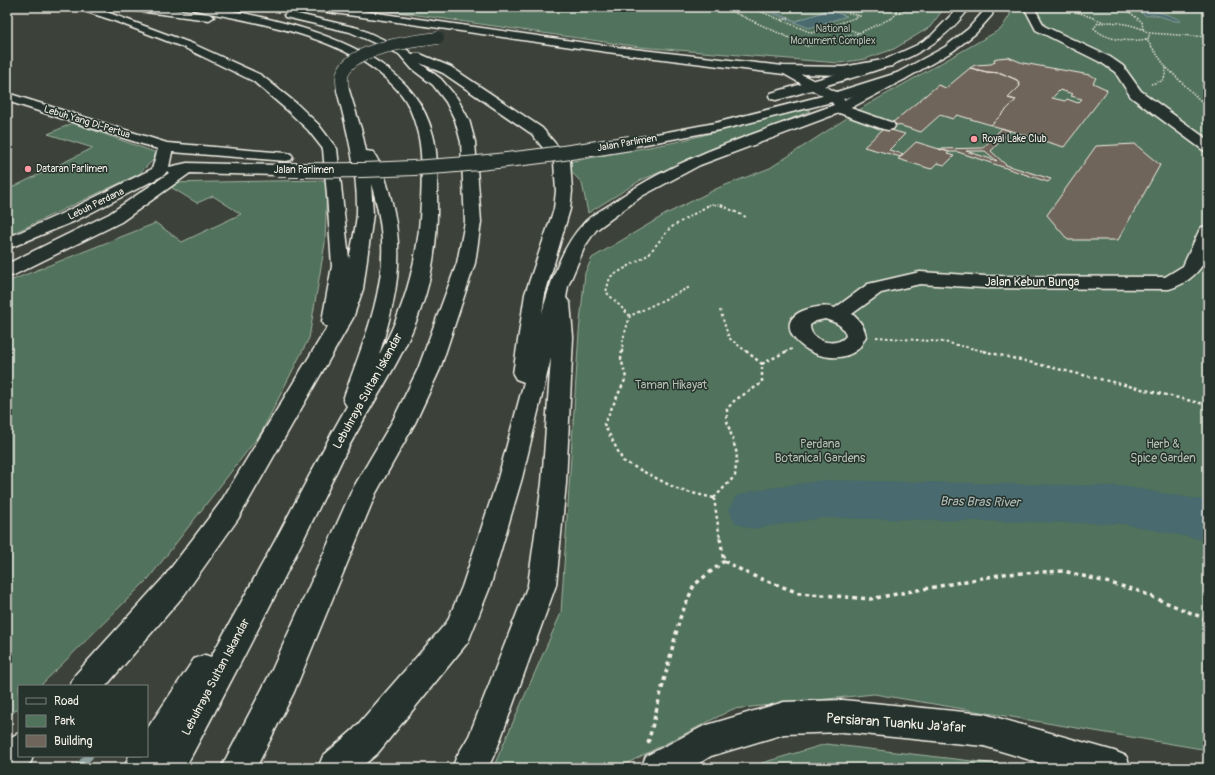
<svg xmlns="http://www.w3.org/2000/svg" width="1215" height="775" viewBox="0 0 1215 775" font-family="Pangolin,sans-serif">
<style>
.green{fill:#51725b;stroke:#a2b2a2}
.water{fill:#486b6e;stroke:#8da19f}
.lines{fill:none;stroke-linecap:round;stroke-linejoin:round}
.stream{stroke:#8da19f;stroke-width:8}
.river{fill:#486b6e;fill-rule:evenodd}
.building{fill:#70655a;stroke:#f4f1e8;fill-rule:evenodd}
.minor-casing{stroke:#f4f1e8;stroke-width:3}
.major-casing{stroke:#f4f1e8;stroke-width:3}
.path-far3{stroke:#f4f1e8;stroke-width:1.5;stroke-dasharray:1.5 1.5;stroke-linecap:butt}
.path-far2{stroke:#f4f1e8;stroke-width:2;stroke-dasharray:2.5 2.5;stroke-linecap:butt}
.path-far1{stroke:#f4f1e8;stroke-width:2.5;stroke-dasharray:3 3;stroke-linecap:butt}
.path{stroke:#f4f1e8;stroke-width:3.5;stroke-dasharray:4 4;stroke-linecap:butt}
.minor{fill:#26332d;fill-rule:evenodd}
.major{fill:#26332d;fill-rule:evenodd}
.minor-bridge-casing{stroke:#f4f1e8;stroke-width:16;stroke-linecap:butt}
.major-bridge-casing{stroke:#f4f1e8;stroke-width:13;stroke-linecap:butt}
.minor-bridge{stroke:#26332d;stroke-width:14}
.major-bridge{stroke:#26332d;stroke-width:12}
.poi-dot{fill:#ff9aa2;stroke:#26332d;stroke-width:1.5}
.labels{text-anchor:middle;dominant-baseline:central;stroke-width:3;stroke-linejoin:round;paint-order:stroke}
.far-park-label{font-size:10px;fill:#b3beb0;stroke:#26332d}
.far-street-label{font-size:10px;fill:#f4f1e8;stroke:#26332d}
.far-poi-label{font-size:10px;fill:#f4f1e8;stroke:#26332d;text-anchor:start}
.street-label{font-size:12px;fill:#f4f1e8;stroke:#26332d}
.park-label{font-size:12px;fill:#b3beb0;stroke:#26332d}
.water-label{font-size:13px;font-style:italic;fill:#afbbb7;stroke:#26332d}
.near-street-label{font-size:14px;fill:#f4f1e8;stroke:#26332d}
</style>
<rect width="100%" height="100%" fill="#3c423a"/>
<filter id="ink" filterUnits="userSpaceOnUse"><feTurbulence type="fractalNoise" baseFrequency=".025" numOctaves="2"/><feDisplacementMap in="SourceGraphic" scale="8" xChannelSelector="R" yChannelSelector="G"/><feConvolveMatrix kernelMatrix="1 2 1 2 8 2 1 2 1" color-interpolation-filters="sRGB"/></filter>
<g filter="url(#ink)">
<path class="green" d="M362 7H945L930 27 894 49 865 59 839 63 640 47Z
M1009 7H1208V750L874 694 733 709 618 768H493L561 613 579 332 585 273 592 258 666 214 718 188 770 168 867 105 1001 29 1010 15Z
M807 109 810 111 641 180 588 213 582 183 563 163 676 142Z
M73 123 157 153 155 158 139 174 7 236V190L93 148 48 134Z
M327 180 325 243 309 338 261 433 149 578 40 686H19V707L7 719V282L156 223 182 242 241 214 213 196 197 203 164 183Z
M826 744 1032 768H745Z"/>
<path class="water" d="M757 7H762L796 21 826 11 814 7H819L847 16 809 28Z
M1132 8C1140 7 1174 15 1181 21 1170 23 1158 11 1147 16Z"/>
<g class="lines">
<path class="stream" d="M78 768 89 756"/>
<path class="river" d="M823 480 1123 486 1208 501V541L1123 524 823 518 751 529 735 523 729 510 735 497 751 491Z"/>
</g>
<path class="building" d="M1008 57 1023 63 1090 75 1096 78 1093 83 1106 89 1107 91 1064 147 991 125 1016 100 1008 98 1020 86 1017 80 1001 73 987 72 970 68 975 65 991 64 995 62 994 59 998 58Z
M970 68 987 72 1001 73 1017 80 1020 86 1008 98 1016 100 991 125 957 115 953 119 940 115 921 132 892 123 938 85 946 88Z
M1060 90 1073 94 1071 96 1082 99 1078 103 1067 99 1065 101 1052 98Z
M884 128 905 134 889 150 903 154 901 157 864 147Z
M1002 128 1010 131 991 151 1006 165 1051 179 1048 182 958 152H949L939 149 983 148ZM966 151H985L997 161Z
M916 142 949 152 947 154 954 156 945 165 937 163 931 169 898 159Z
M1135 144 1160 165 1118 240H1068L1047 215 1096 146Z"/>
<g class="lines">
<g class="minor-casing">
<path id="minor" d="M959 7H970C937 53 892 66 841 81 819 87 798 95 776 100L771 99 769 96 771 93 884 60 917 45 931 36Z
M984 7H994L992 15 976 33 953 51 905 79 840 100 720 130 630 147 625 146 623 143 625 140 630 139 715 123 830 94 897 73 945 47 968 29 983 12Z
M1024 7H1034L1044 26 1110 57 1123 66 1141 91 1208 140V151L1203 150 1131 97 1115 72 1102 63 1036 30Z
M7 93 167 143 286 153 291 154 293 157 291 160 286 161 172 152 169 167 187 163 277 165 282 167 285 170 282 173 277 175 190 173 121 222 14 275 7 277V264L109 214 169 173 167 171 164 175 75 221 7 249V238L63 213 152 169 158 149 7 101Z
M839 104 893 123 895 126 893 129 888 130 883 129 834 111 832 108 834 105Z
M1208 226C1208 234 1210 244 1208 251 1204 270 1187 284 1169 289L985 288 920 284 881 293 852 314C860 321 864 326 866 336 864 340 861 346 858 349 825 377 760 326 805 310 815 307 824 305 835 308L868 284 920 272 985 276 1165 277 1183 266 1199 231 1202 227ZM825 319C835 322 844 325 846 336 836 349 809 341 810 325L816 321Z
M843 700 984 714 1114 751 1126 756 1131 768H1057L984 746 843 732 784 734 711 756 691 768H641L646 756 704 726 784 702Z"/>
</g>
<g class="major-casing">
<path id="major" d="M77 7H93L193 44 261 75 297 104 318 124 337 149 349 259C352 244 356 228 357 213 358 171 347 130 337 90L338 87H348L362 132 366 151 373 152C382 165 386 180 390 195 406 253 397 298 379 355 406 307 419 256 421 202 422 181 423 149 417 130 414 118 409 104 401 94 354 37 263 24 195 10L190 7C224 7 259 16 292 25 350 42 417 70 433 135 438 153 437 175 437 194 438 233 434 274 420 311 401 365 365 412 340 464 291 567 239 667 185 768H124L129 756H147V729L194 659 205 655 211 657 276 539 333 431 347 406 343 400C360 350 385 295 382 241 381 221 377 203 371 184L373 214 363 289 353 318 238 519 184 595 106 686H70L75 675 164 577 220 503 328 326H325L322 321 332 266 327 195 323 149 308 130 287 110 253 81 185 48 112 20 78 9Z
M125 7H155L209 14 214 17 209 20 130 10Z
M308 7H335L607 46 783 66 843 67 888 59 892 60 894 63 892 66 843 75 801 74 840 94 844 100 897 73H905L907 76 905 79 847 110 700 165 642 196 596 230 585 246 568 286 566 298 570 303 573 337 566 483 556 585 498 746 488 768H452L457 756 469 736 528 585 542 483 551 358 522 478 490 587 468 642 377 754 360 768H318L323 756 353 730 447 622 462 587 498 478 524 382 516 379 513 374 525 294 554 209 556 191 554 162 532 134 443 73 420 63 441 79 457 98 469 120 475 142 481 222 475 263 440 369 415 423 376 493 294 692 256 768H221L272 670 352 490 393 420 418 369 457 263 465 222 461 142 455 120 446 102 433 85 412 69 399 54 350 32 285 17 284 15 289 12 358 28 407 50 412 54H420L451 67 542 128 570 161 572 191 570 209 545 294 542 313C551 282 561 247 584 223 591 215 602 210 611 204 677 156 758 133 834 105L830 100 784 74 607 52 313 10Z
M19 733V756H33L31 762 25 768H7V739Z"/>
</g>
<path class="path-far3" d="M722 7 807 46 859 33 892 18 897 13 895 7
M750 7 812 33 860 16 828 7
M1064 7 1104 22
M1123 7 1142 22 1143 29
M819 9 824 7
M897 13 905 9 924 7
M782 20 789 18
M1111 22C1125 24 1137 25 1149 33V38C1133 43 1106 41 1094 28L1098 23Z
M837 25 859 33
M1149 33 1208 37
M1146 39 1166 67 1208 108
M1151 84 1162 81 1165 76 1166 68
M706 206 712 204 723 206"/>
<path class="path-far2" d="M721 205 748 218
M720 310 729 338 747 352
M630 316 606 292 610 277 648 255 670 228 709 205
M876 337 944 342 988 352
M622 352 623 339 630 316 690 287
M785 352 792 349"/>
<path class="path-far1" d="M622 351 621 358 626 378 604 424 623 461 679 490 714 498
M746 351 762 364
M983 351 1208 405
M762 364 787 351
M714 498 735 476 737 454 727 421V409L735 400 762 383V364
M714 498 720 539"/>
<path class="path" d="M720 538 724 561
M724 561 751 575 799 593 870 599 1004 574 1064 571 1136 590 1208 620
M648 743 680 618 694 585 724 561"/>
<use href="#minor" class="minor"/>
<use href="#major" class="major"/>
<g class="minor-bridge-casing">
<path id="minor-bridge" d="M277 170C314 170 352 171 389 169 470 166 550 156 630 143"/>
</g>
<g class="major-bridge-casing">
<path id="major-bridge" d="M343 90C342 84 341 77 343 72 355 47 414 41 438 38"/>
</g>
<use href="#minor-bridge" class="minor-bridge"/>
<use href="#major-bridge" class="major-bridge"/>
</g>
</g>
<g class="poi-dot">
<circle cx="974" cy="139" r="4"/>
<circle cx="28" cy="169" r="4"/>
</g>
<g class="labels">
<g class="far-park-label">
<text x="833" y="29">National<tspan x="833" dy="12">Monument Complex</tspan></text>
</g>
<g class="far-street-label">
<text transform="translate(87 122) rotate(17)">Lebuh Yang Di-Pertua</text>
<text transform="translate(627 143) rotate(-10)">Jalan Parlimen</text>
<text x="304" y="170">Jalan Parlimen</text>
<text transform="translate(96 204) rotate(-26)">Lebuh Perdana</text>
</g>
<g class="far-poi-label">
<text x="982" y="139">Royal Lake Club</text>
<text x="36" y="169">Dataran Parlimen</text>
</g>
<g class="street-label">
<text x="1032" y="282">Jalan Kebun Bunga</text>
<text transform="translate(368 391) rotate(-61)">Lebuhraya Sultan Iskandar</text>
<text transform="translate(216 677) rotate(-62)">Lebuhraya Sultan Iskandar</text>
</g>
<g class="park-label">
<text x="671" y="385">Taman Hikayat</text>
<text x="820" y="444">Perdana<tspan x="820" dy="14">Botanical Gardens</tspan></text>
<text x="1163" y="444">Herb &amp;<tspan x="1163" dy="14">Spice Garden</tspan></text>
</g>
<g class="water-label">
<text transform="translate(980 502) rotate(1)">Bras Bras River</text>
</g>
<g class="near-street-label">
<text transform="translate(896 723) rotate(4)">Persiaran Tuanku Ja'afar</text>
</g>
</g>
<rect width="1215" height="775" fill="none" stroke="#26332d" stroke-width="24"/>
<rect x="12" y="12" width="1191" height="751" fill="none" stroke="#f4f1e8" stroke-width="1.5" filter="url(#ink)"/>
<rect x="18" y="685" width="130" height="72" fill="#26332d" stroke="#787f78"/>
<rect x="26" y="698" width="20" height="6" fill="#26332d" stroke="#787f78"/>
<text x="54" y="705" font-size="12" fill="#f4f1e8">Road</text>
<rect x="26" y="715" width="20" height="12" fill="#51725b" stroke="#787f78"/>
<text x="54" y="725" font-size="12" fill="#f4f1e8">Park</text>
<rect x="26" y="735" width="20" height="12" fill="#70655a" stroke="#787f78"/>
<text x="54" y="745" font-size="12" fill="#f4f1e8">Building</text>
</svg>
